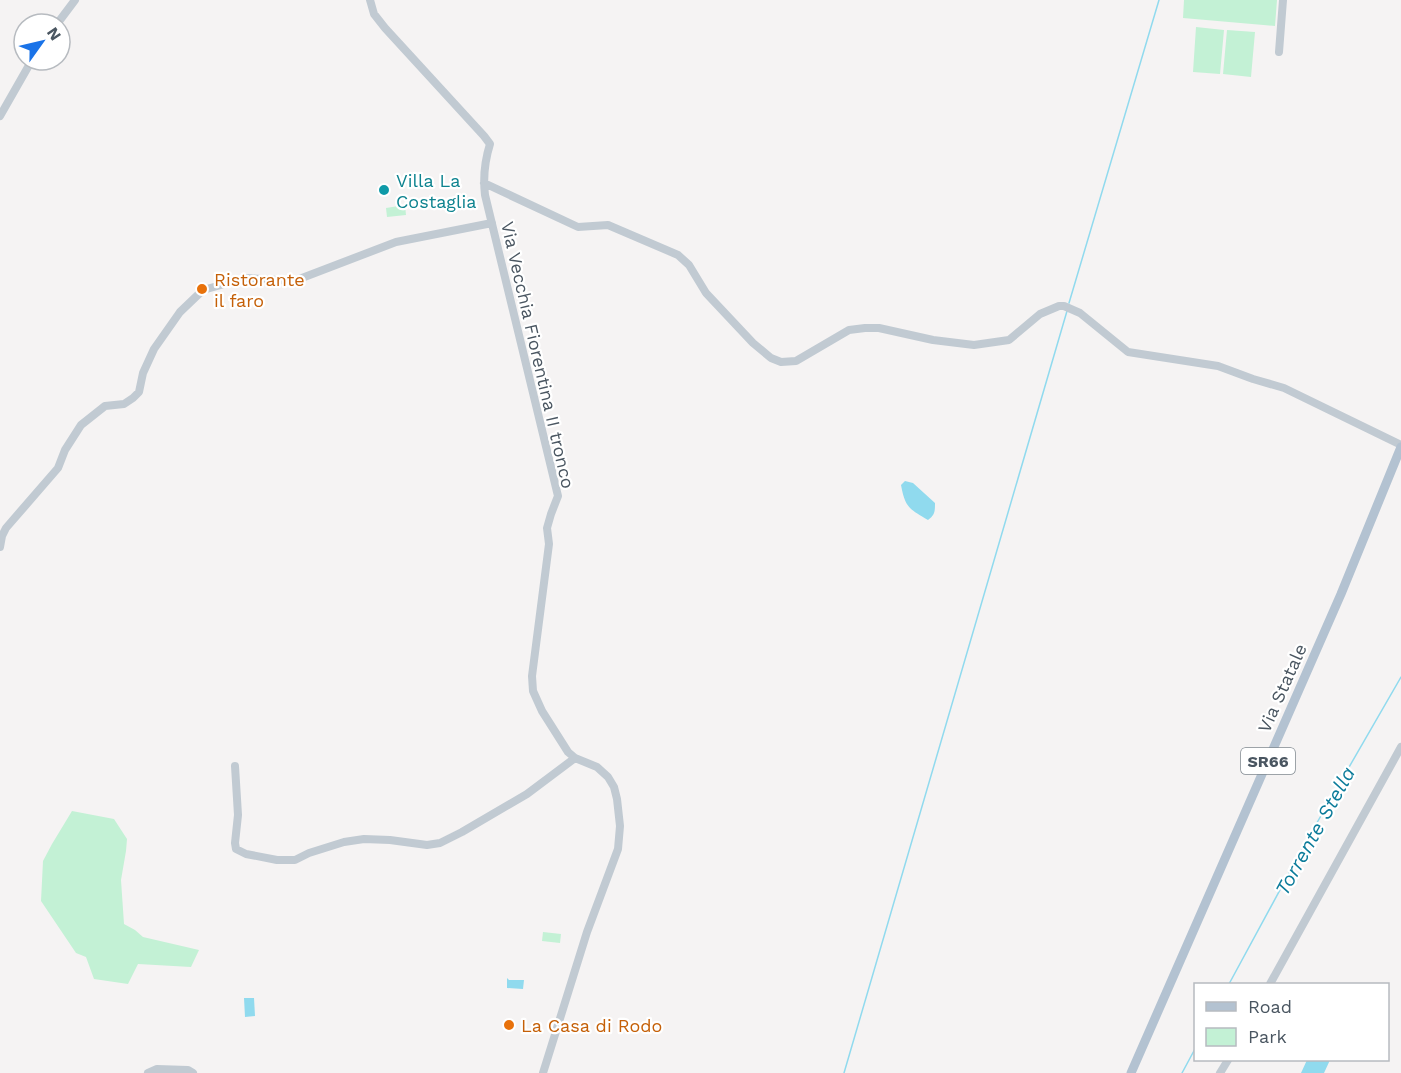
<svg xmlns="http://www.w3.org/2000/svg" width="1401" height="1073" viewBox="0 0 1401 1073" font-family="'Work Sans',sans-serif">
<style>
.green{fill:#c3f1d5}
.water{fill:#90daee}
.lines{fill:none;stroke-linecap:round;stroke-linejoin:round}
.stream{stroke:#90daee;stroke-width:1.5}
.minor{stroke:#c1cad2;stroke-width:8}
.major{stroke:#b3c2d1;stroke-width:9}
.culture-dot{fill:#0f9aa8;stroke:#fff;stroke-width:2}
.food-dot{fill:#e8710a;stroke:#fff;stroke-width:2}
.labels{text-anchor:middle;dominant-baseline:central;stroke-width:4.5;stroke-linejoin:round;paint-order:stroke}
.shield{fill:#fff;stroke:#808990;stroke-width:1.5}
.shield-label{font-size:16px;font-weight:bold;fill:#4a5661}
.culture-label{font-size:18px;fill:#0d838f;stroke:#fff;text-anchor:start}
.food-label{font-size:18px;fill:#c56008;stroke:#fff;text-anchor:start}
.street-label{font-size:18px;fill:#4a5661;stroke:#fff}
.water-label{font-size:20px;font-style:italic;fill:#0c7c9b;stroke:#fff}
</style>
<rect width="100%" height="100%" fill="#f5f3f3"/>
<path class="green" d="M1184 0H1277L1275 26 1183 18Z
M1196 27 1224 30 1220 74 1193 72Z
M1227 30 1255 32 1251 77 1223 74Z
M405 205 406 215 387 217 386 208Z
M72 811 114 819 127 839 126 851 121 880 124 924 135 930 143 937 199 950 191 967 138 964 128 984 94 979 86 957 76 953 41 901 43 861 52 844Z
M543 932 561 934 560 943 542 941Z"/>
<path class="water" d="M905 481 913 483 935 503C935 511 935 515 928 520 909 509 905 507 901 485Z
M507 978 509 980H524L523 989 507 988Z
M244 998H254L255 1016 245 1017Z
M1307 1060H1330L1324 1073H1301Z"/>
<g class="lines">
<path class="stream" d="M1069 303 1159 0
M1229 984 1307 840 1401 677
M844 1073 1067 311
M1182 1073 1196 1047"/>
<path class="minor" d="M370 0 374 14 385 28 484 136 490 144C485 160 483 178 485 195L558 496 551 514 547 528 549 544 532 676 533 691 542 711 568 752 575 758 597 767 608 777 614 787 617 799 620 826 618 849 587 932 543 1073
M57 24 75 0
M1279 52 1283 0
M0 116 32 60
M484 183 578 227 608 225 678 255 689 265 706 293 753 343 771 358 781 362 796 361 849 330 865 328H879L933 340 974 345 1009 340 1040 314 1059 306H1064L1080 313 1128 352 1218 366 1253 379 1284 388 1401 445
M0 547 2 536 6 528 58 468 65 450 81 425 105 406 124 404 133 398 139 392 143 373 154 349 180 312 203 290 246 278 294 281 396 242 492 223
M235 766 238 815 235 843 236 849 246 854 277 860H295L309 853 344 842 364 839 390 840 427 845 440 843 462 832 527 794 575 758
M1270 984 1401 747
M148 1073 157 1069 188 1070 193 1073
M1220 1073 1228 1060"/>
<path class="major" d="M1131 1073 1341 594 1401 447"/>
</g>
<circle class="culture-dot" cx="384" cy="190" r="6"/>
<g class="food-dot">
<circle cx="202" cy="289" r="6"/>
<circle cx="509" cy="1025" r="6"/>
</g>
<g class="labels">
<rect class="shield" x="1241" y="748" width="54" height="26" rx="4.5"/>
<g class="shield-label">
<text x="1268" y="761">SR66</text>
</g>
<g class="culture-label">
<text x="396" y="180">Villa La<tspan x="396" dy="21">Costaglia</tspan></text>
</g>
<g class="food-label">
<text x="214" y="279">Ristorante<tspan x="214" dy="21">il faro</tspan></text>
<text x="521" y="1025">La Casa di Rodo</text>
</g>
<g class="street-label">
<text transform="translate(538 355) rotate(77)">Via Vecchia Fiorentina II tronco</text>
<text transform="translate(1282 688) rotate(-66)">Via Statale</text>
</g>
<g class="water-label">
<text transform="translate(1315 831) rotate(-61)">Torrente Stella</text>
</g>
</g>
<rect x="1194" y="983" width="195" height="78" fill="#ffffff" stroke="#b7bbc0" stroke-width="1.5"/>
<rect x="1206" y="1002" width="30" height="9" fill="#b3c2d1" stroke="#b7bbc0" stroke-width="1.5"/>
<text x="1248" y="1013" font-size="18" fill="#4a5661">Road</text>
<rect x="1206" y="1028" width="30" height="18" fill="#c3f1d5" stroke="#b7bbc0" stroke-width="1.5"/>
<text x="1248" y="1043" font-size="18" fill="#4a5661">Park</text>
<g transform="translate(42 42) rotate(56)"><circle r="28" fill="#ffffff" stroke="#b7bbc0" stroke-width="1.5"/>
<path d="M0-4.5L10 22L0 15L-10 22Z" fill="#1a73e8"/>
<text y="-9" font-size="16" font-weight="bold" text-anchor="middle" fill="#4a5661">N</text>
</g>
</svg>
